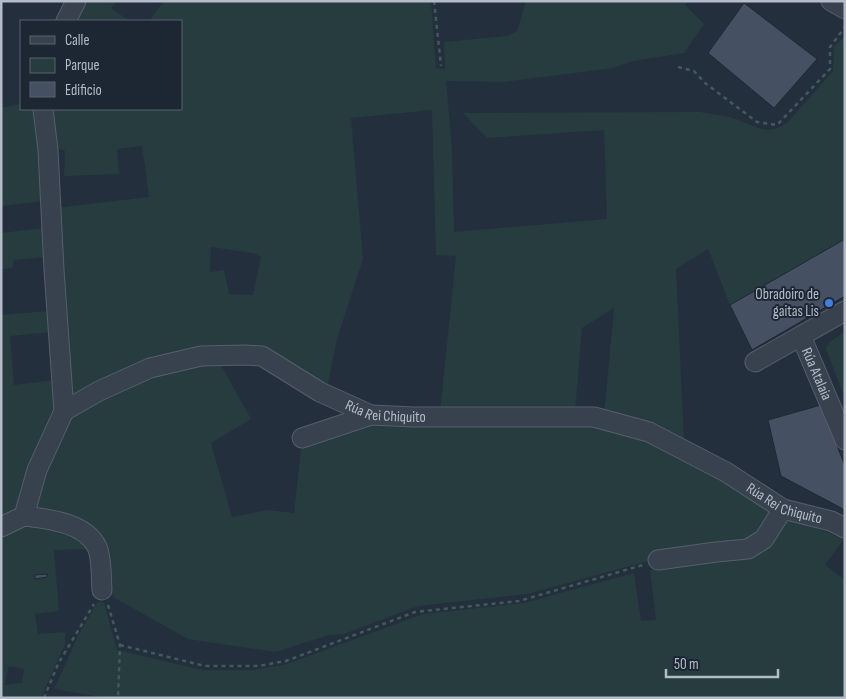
<svg xmlns="http://www.w3.org/2000/svg" width="846" height="699" viewBox="0 0 846 699" font-family="'Sofia Sans Condensed',sans-serif">
<style>
.green{fill:#263c3f;fill-rule:evenodd}
.building{fill:#455162;stroke:#1f2835}
.lines{fill:none;stroke-linecap:round;stroke-linejoin:round}
.minor-casing{stroke:#565f6c;stroke-width:21}
.path{stroke:#44595c;stroke-width:2.5;stroke-dasharray:4 4;stroke-linecap:butt}
.minor{stroke:#38414e;stroke-width:19}
.shop-dot{fill:#3f7fe0;stroke:#1d2633;stroke-width:2}
.labels{text-anchor:middle;dominant-baseline:central;stroke-width:4;stroke-linejoin:round;paint-order:stroke}
.poi-label{font-size:15px;fill:#b4bcc9;stroke:#1d2633;text-anchor:end}
.street-label{font-size:15px;fill:#b4bcc9;stroke:#1d2633}
</style>
<rect width="100%" height="100%" fill="#242f3e"/>
<path class="green" d="M80 1H117L111 8 129 21H70Z
M164 1H431L436 68 445 69 444 42 508 36 517 31 526 1H688L685 5 704 24 684 53 633 61 613 68 504 82 446 81 452 149 454 232 607 219 604 130 487 138 463 113 700 112C711 114 722 115 732 118 753 124 767 138 787 123L833 71 834 47 845 36V239L730 305 708 249 676 269 684 440 604 416 614 308 582 328 575 411 440 412 456 256 436 255 432 110 351 118 363 259 337 339 327 388 276 354 122 372 70 396 55 208 149 197 142 146 117 149 119 174 64 176 65 151 57 148 49 109H181V21H149ZM211 247 253 253 261 257 253 295 229 294 224 270 210 272Z
M21 104V109H40L45 201 1 206V108Z
M45 228 44 257 14 260 12 268 1 269V233Z
M49 311 53 332 10 336 14 385 55 380 56 401 22 497 17 507 1 520V315Z
M845 332V393L843 394 826 349 829 342Z
M217 358 251 419 211 443 232 517 267 510 294 513 301 449 374 420H562L658 439 778 510 748 545 656 559 527 594 418 606 344 634 329 635 275 652 188 639 115 598 107 586 102 549 43 514 38 508 35 499 65 419 129 383Z
M786 516 844 539 825 565 845 580V698H106L54 689 80 632 97 603 100 601 104 603 117 650 203 670H253L287 664 423 614 524 603 634 573 641 621 656 620 650 570 688 559 724 555Z
M47 524 69 528 91 549 54 550 59 611 35 614 38 634 65 632V644L41 698H1V535L15 529ZM9 666 24 669 22 683 4 685Z"/>
<path class="building" d="M744 3 817 59 774 108 708 53Z
M845 239V296L752 350 730 305Z
M821 405 845 466V510L781 476 768 420Z
M47 574V577L35 579V575Z"/>
<g class="lines">
<g class="minor-casing">
<g id="minor">
<path d="M831 1 845 9"/>
<path d="M66 21 76 1"/>
<path d="M43 109 48 150 54 270 64 411"/>
<path id="s1" d="M801 336 845 440"/>
<path d="M755 362 845 311"/>
<path d="M302 438 371 415"/>
<path d="M24 516C47 519 85 522 97 547 102 558 101 577 102 590"/>
<path id="s2" d="M1 527 24 516 37 470 64 411 99 391 150 368 201 356 244 355 262 356 320 392 371 415 413 417H594L649 432 726 472 783 509 831 521 845 528"/>
<path d="M658 560 716 552 748 549 764 539 783 509"/>
</g>
</g>
<path class="path" d="M434 1 441 66
M678 67 694 71 705 83 757 122 777 125 830 69V47L845 27
M108 605 120 645 118 698
M120 645 205 666H258L286 661 415 612 519 601 643 565
M44 698 58 664 94 604"/>
<use href="#minor" class="minor"/>
</g>
<circle class="shop-dot" cx="829" cy="303" r="5"/>
<g class="labels">
<g class="poi-label">
<text x="819" y="294">Obradoiro de<tspan x="819" dy="17">gaitas Lis</tspan></text>
</g>
<g class="street-label">
<text stroke="none"><textPath href="#s1" startOffset="41">Rúa Atalaia</textPath></text>
<text stroke="none"><textPath href="#s2" startOffset="486">Rúa Rei Chiquito</textPath></text>
<text stroke="none"><textPath href="#s2" startOffset="906">Rúa Rei Chiquito</textPath></text>
</g>
</g>
<rect width="846" height="699" fill="none" stroke="#b4bcc9" stroke-width="5"/>
<rect x="20" y="20" width="162" height="90" fill="#1d2633" stroke="#59626f"/>
<rect x="30" y="36" width="25" height="8" fill="#38414e" stroke="#59626f"/>
<text x="65" y="45" font-size="15" fill="#b4bcc9">Calle</text>
<rect x="30" y="58" width="25" height="15" fill="#263c3f" stroke="#59626f"/>
<text x="65" y="70" font-size="15" fill="#b4bcc9">Parque</text>
<rect x="30" y="82" width="25" height="15" fill="#455162" stroke="#59626f"/>
<text x="65" y="95" font-size="15" fill="#b4bcc9">Edificio</text>
<path d="M666 669v8h112v-8" fill="none" stroke="#b4bcc9" stroke-width="2.5"/>
<text x="674" y="669" font-size="15" fill="#b4bcc9" stroke="#1d2633" stroke-width="4" paint-order="stroke">50 m</text>
</svg>
